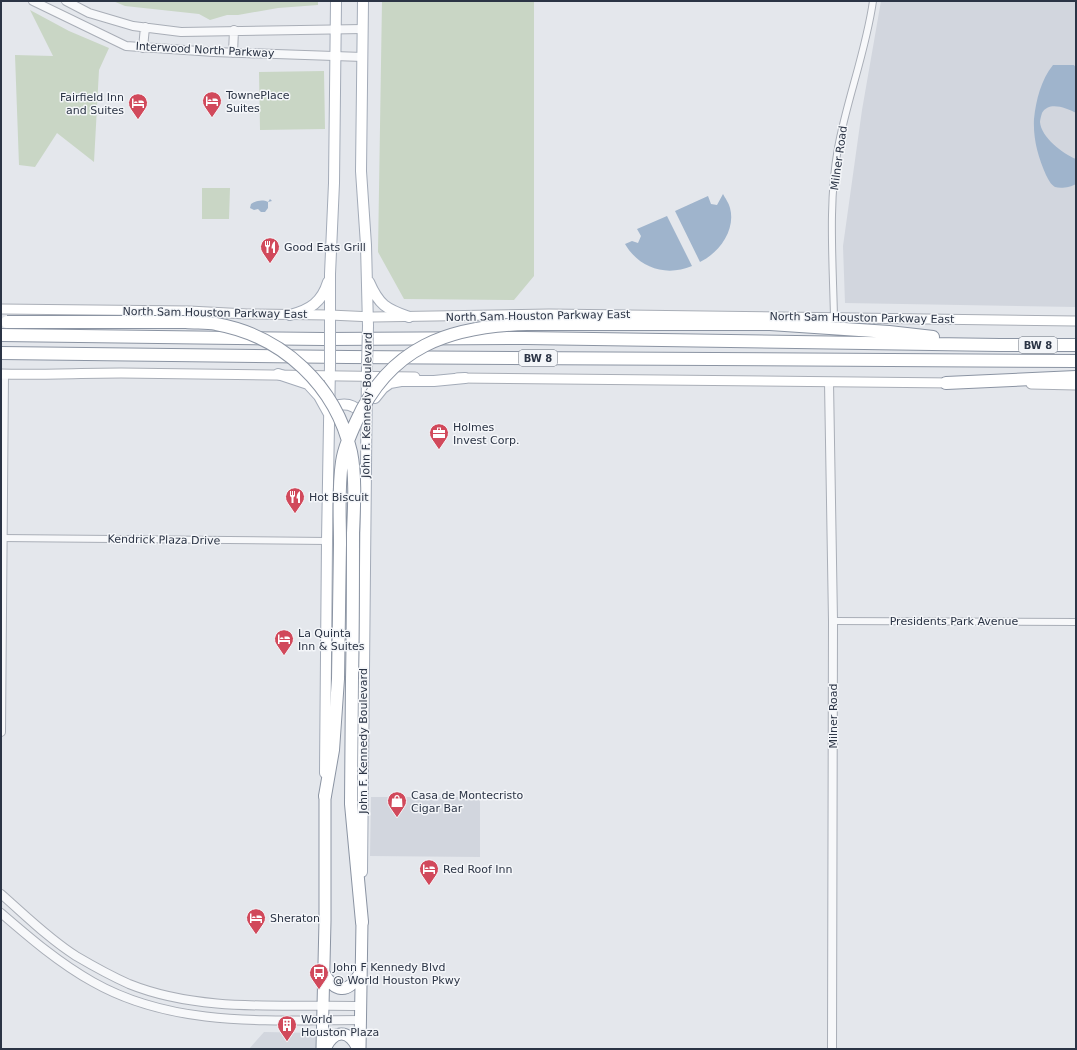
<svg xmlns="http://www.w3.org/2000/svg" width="1077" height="1050" viewBox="0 0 1077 1050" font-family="'DejaVu Sans',sans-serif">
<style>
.built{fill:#d2d6de}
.green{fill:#c9d6c5}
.water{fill:#9fb4cc}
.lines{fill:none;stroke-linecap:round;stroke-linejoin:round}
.minor-casing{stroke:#a9aeb7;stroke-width:8}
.tertiary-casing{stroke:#a9aeb7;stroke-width:10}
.secondary-casing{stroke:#a9aeb7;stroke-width:11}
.primary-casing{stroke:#a3abb8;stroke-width:12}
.trunk-casing{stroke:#8b94a3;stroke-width:13}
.motorway-casing{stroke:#8b94a3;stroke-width:14}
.minor{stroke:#f7f8fa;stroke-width:6}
.tertiary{stroke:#f7f8fa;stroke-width:8}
.secondary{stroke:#fff;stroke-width:9}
.primary{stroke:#fff;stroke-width:10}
.trunk{stroke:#fff;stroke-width:11}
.motorway{stroke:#fff;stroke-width:12}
.primary-bridge-casing{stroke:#a3abb8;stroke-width:12;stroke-linecap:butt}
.motorway-bridge-casing{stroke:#8b94a3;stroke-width:14;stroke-linecap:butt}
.primary-bridge{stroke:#fff;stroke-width:10}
.motorway-bridge{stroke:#fff;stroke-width:12}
.labels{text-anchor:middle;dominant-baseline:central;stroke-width:3;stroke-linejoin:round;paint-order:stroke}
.shield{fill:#f4f6f9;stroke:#676e7b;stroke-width:1}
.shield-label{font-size:10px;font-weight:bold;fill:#2b3445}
.street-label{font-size:11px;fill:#2b3445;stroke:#f4f6f9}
.poi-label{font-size:11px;fill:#2b3445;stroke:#f4f6f9;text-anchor:start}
</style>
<rect width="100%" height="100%" fill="#e4e7ec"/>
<path class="built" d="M881 1H1076V307L845 303 843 246 862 110Z
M371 797H480V857L370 856Z
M264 1032 318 1033 317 1049H249Z"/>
<path class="green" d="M113 1H318V5L278 8 238 15H227L210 20 199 14 125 6Z
M382 1H534V276L514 300 404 299 378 252Z
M30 10 69 31 109 48 99 70 94 162 57 133 35 167 19 165 15 55 53 56Z
M324 71 325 129 260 130 259 72Z
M202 188H230L229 219H202Z"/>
<path class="water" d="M1053 65H1074L1076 68V113C1066 108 1049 101 1042 113 1041 116 1040 120 1040 122 1041 137 1063 154 1076 159V184C1071 187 1061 189 1055 187 1051 185 1048 179 1046 175 1038 157 1033 139 1034 119 1036 100 1041 80 1053 65Z
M723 194C725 198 729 203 730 208 736 230 719 253 700 262L675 211 708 196 711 204 717 205Z
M270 199 272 201 268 202V208L265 212H261L258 209 254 210 250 208 251 204C256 201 262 199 268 202Z
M667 216 692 266C666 277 639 268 625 244L632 241 638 243 641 236 637 229Z"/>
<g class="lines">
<g class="minor-casing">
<path id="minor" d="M834 318C833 264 828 202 838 148 847 99 866 51 873 1
M1 538 327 541
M833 621 1076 622"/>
</g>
<g class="tertiary-casing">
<path id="tertiary" d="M33 1 126 46 214 52 363 57
M66 1 89 13 133 26 181 32 363 29
M143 48 145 27
M233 53 234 30
M829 382 833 621 832 1049
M1 732 4 374
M1 894C25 915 49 939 76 956 93 966 111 976 129 984 201 1013 284 1004 360 1006
M1 913C30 938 59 963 93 982 174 1028 270 1020 360 1020"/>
</g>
<g class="secondary-casing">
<path id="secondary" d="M1 309 189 311 247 314 330 315 373 317 549 314 1076 321
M1 374C41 375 81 373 121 373L415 377
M457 378 953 383
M1031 384 1076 385"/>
</g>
<g class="primary-casing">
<path id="primary" d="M363 1 361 171 366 245 368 326
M369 282C379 305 386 309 409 317
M290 315C310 310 322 302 328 282
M330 326V274L334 183 336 1
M278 374 308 384 319 396 329 414
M375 398 383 388 390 383 401 381H434L465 378
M331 413 335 406C345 403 353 404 360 412L361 419
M325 773 327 541 330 365
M362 872 367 367"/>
</g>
<g class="trunk-casing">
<path id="trunk" d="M323 971C334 993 348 995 360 973
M322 1049 325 921V796
M325 1049C334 1029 349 1029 358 1049
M360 1049 362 922"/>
</g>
<g class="motorway-casing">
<path id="motorway" d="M527 324H770L889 332 933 337
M1 335 324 339 525 338 1000 345H1076
M1 353 348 357 1076 361
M946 383 1076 377
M352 679 351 804 362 922
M325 796 333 750 338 679 340 544"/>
</g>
<use href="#minor" class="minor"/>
<use href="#tertiary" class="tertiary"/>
<use href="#secondary" class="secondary"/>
<use href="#primary" class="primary"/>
<use href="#trunk" class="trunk"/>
<use href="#motorway" class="motorway"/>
<g class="primary-bridge-casing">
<path id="primary-bridge" d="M330 365V326
M367 367 368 326"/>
</g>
<g class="motorway-bridge-casing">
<path id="motorway-bridge" d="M7 322H186C196 323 207 322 216 324 283 336 336 386 351 452 356 476 354 508 353 533 353 582 353 630 352 679
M340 544C340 517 338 489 342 462 344 448 350 435 356 422 389 347 449 326 527 324"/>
</g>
<use href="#primary-bridge" class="primary-bridge"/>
<use href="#motorway-bridge" class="motorway-bridge"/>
</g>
<defs>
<g id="hotel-pin" transform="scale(1)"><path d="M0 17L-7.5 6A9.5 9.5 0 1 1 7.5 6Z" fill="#d1495b" stroke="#f4f6f9"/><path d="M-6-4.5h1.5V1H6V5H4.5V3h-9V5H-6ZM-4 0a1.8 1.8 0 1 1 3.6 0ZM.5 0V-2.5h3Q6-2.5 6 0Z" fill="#fff"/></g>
<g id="restaurant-pin" transform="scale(1)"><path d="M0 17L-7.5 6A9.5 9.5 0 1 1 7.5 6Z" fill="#d1495b" stroke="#f4f6f9"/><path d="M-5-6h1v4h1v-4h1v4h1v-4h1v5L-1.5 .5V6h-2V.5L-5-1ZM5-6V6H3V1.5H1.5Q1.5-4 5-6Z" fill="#fff"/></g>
<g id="office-pin" transform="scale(1)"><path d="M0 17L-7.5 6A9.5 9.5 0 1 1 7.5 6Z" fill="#d1495b" stroke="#f4f6f9"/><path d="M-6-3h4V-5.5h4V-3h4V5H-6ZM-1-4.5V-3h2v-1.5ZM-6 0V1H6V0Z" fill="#fff"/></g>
<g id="shop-pin" transform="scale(1)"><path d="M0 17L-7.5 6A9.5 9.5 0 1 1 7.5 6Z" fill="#d1495b" stroke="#f4f6f9"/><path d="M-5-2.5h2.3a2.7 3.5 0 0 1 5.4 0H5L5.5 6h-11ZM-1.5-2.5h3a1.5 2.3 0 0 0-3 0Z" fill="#fff"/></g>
<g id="bus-pin" transform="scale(1)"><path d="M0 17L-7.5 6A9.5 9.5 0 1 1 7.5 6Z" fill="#d1495b" stroke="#f4f6f9"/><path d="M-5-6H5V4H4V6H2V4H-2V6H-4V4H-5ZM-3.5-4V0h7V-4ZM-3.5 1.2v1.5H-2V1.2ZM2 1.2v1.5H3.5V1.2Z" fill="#fff"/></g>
<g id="building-pin" transform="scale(1)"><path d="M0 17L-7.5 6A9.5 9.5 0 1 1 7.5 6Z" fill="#d1495b" stroke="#f4f6f9"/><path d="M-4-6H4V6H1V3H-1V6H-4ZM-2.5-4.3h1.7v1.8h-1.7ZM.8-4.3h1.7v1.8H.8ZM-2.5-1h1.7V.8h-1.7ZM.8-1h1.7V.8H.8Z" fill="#fff"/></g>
</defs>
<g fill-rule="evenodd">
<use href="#hotel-pin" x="212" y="101"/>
<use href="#hotel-pin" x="138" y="103"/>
<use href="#restaurant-pin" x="270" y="247"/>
<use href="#office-pin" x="439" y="433"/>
<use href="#restaurant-pin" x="295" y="497"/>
<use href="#hotel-pin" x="284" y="639"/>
<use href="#shop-pin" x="397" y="801"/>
<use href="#hotel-pin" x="429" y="869"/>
<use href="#hotel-pin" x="256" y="918"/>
<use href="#bus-pin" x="319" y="973"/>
<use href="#building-pin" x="287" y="1025"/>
</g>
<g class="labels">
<g class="shield">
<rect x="1019" y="337" width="38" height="16" rx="3"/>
<rect x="519" y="350" width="38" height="16" rx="3"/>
</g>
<g class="shield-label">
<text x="1038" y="345">BW 8</text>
<text x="538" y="358">BW 8</text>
</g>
<g class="street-label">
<text transform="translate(205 50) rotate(3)">Interwood North Parkway</text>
<text transform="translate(839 158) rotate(-82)">Milner Road</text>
<text transform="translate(215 313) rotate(1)">North Sam Houston Parkway East</text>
<text transform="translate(538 316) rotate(-1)">North Sam Houston Parkway East</text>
<text transform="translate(862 318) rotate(1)">North Sam Houston Parkway East</text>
<text transform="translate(367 405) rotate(-89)">John F. Kennedy Boulevard</text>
<text transform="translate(164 540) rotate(1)">Kendrick Plaza Drive</text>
<text x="954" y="621">Presidents Park Avenue</text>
<text transform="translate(833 716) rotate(-90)">Milner Road</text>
<text transform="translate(363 741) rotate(-90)">John F. Kennedy Boulevard</text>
</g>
<g class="poi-label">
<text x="226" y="95">TownePlace<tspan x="226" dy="13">Suites</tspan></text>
<text x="124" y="97" text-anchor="end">Fairfield Inn<tspan x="124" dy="13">and Suites</tspan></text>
<text x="284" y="247">Good Eats Grill</text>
<text x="453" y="427">Holmes<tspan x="453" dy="13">Invest Corp.</tspan></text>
<text x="309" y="497">Hot Biscuit</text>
<text x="298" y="633">La Quinta<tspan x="298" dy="13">Inn &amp; Suites</tspan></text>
<text x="411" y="795">Casa de Montecristo<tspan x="411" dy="13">Cigar Bar</tspan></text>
<text x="443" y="869">Red Roof Inn</text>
<text x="270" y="918">Sheraton</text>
<text x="333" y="967">John F Kennedy Blvd<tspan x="333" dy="13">@ World Houston Pkwy</tspan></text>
<text x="301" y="1019">World<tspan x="301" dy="13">Houston Plaza</tspan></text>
</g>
</g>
<rect width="1077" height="1050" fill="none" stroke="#2b3445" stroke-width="4"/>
</svg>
